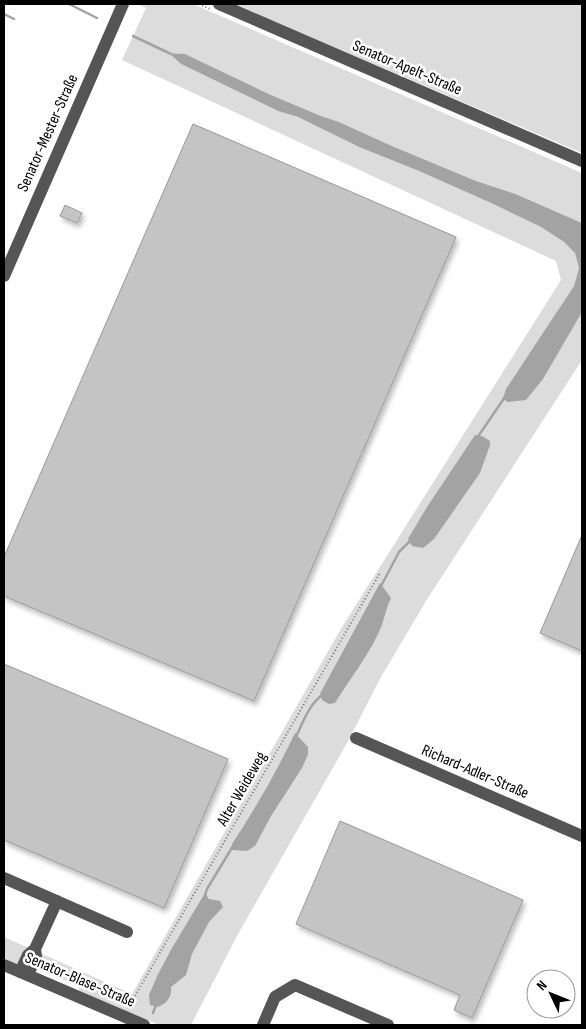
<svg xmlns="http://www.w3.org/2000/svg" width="586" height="1029" viewBox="0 0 586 1029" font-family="'Sofia Sans Condensed',sans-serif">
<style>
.green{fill:#dcdcdc}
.water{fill:#a3a3a3}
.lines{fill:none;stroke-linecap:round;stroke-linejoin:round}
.stream{stroke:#a3a3a3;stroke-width:2.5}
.building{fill:#c4c4c4;stroke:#999;filter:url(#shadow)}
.path{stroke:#777;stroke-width:2;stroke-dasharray:1 2.5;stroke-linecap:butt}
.minor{stroke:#555;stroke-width:12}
.labels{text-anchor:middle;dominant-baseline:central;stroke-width:5;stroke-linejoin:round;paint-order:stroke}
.street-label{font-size:16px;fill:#000;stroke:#fff}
</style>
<defs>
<filter id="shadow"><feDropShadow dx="2.5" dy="4" stdDeviation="2.5" flood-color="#0004"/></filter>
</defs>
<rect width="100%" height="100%" fill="#fff"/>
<path class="green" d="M139 4H193L582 173V223L517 194 476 181 392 146 339 122 321 116 271 95 185 54 170 53 181 64 278 111 298 117 359 147 419 171 491 203 541 227 564 242 575 253 579 268 574 286 516 376 565 340 582 312V360L426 601 381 677 347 743 238 934 191 1025H159L80 991 77 986 36 967 30 970 4 958V937L132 994 342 627 561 280 556 261 122 60 146 8Z
M234 4H582V153Z"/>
<path class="water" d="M169 53 185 54 271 95 321 116 339 122 392 146 476 181 516 194 582 223V312L543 379 526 400 507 402 503 398 506 389 535 345 574 286 579 268 575 253 564 242 541 227 491 203 419 171 359 147 298 117 278 111 181 64Z
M475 435 482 436 490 441V445L480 473 434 539 423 548 412 546 408 539 427 507Z
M380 583 391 598C385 610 384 623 378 634 366 659 349 680 335 703L329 704 322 700 320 694 322 690Z
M295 733 308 747V754L302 768 271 816 255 846 247 851 232 850V844C255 809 277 771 295 733Z
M205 893 209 899 220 901 223 907 209 922 192 954 186 975 171 987C172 997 167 1003 158 1007L150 1005 149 995 158 974 172 948Z"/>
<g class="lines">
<path class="stream" d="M69 4 97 18
M4 14 14 19
M133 36 171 54
M477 438 505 397
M381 586 399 552 410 541
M296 737C303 722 309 705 322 695
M205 895 207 889 233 846
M153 1013 156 1005"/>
</g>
<path class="building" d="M193 124 456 237 254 701 4 596V557Z
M65 205 82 213 77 223 60 216Z
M582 535V651L540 633Z
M4 664 228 759 164 908 4 840Z
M340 821 523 900 472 1018 454 1010 460 995 296 924Z"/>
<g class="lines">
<path class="path" d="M199 4 210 9
M128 1008 380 573"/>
<path class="minor" d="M219 4 582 161
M4 276 123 4
M356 738 582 836
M4 878 127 932
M35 949 57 901
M4 965 144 1025
M20 972 28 955 35 949 36 956 28 975
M263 1025 275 997 295 985 388 1025"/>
</g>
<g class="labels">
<g class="street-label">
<text transform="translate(407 68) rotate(23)">Senator-Apelt-Straße</text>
<text transform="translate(48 133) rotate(-66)">Senator-Mester-Straße</text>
<text transform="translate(475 772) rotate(23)">Richard-Adler-Straße</text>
<text transform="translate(242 789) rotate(-60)">Alter Weideweg</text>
<text transform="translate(80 980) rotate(23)">Senator-Blase-Straße</text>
</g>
</g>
<rect width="586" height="1029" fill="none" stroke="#000000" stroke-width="10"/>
<g transform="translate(551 994) rotate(313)"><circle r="24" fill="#ffffff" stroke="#999999"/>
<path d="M0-4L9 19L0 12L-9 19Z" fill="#000000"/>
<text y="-8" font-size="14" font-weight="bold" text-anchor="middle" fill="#000000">N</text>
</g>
</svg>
